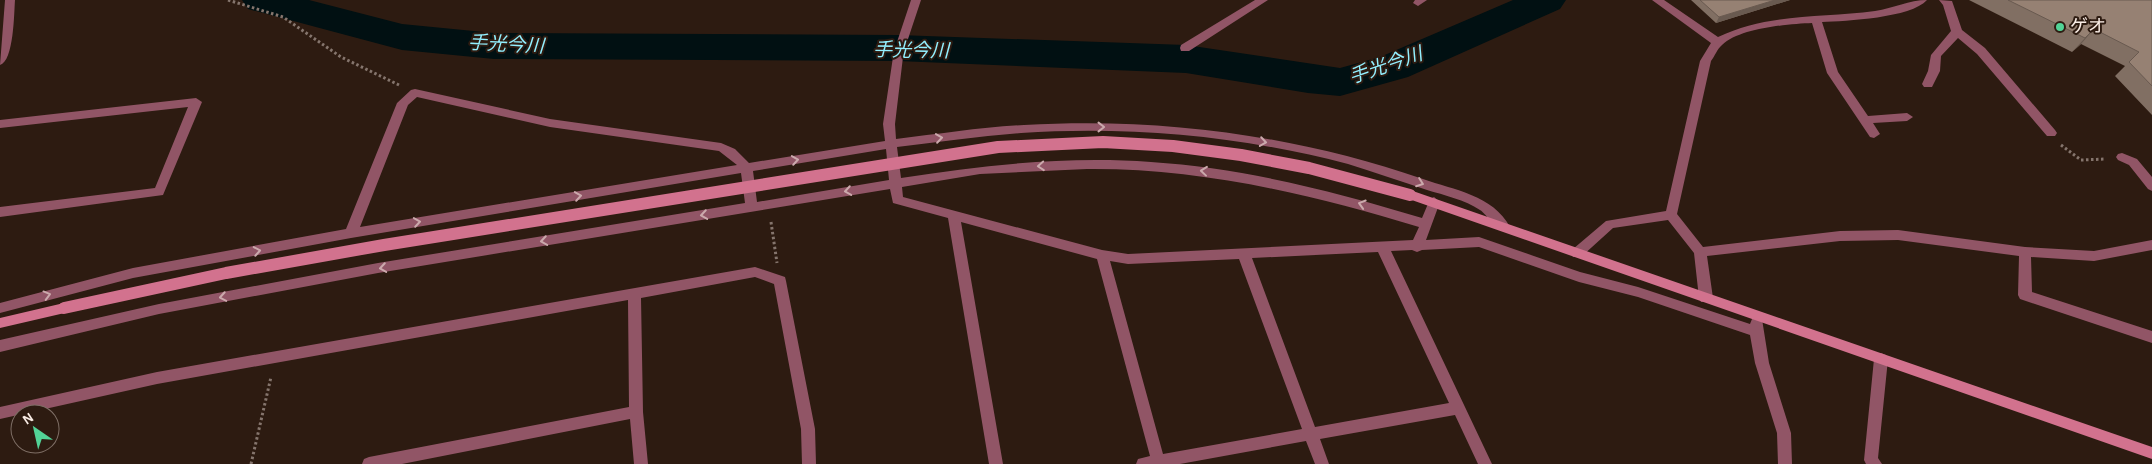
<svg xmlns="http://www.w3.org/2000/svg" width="2152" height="464" viewBox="0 0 2152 464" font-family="'Alegreya Sans','Noto Sans JP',sans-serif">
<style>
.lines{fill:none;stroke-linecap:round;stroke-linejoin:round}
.river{fill:#011012;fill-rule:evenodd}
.path{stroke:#85756d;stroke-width:3;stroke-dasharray:2.5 2.5;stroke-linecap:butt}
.street{fill:#915566;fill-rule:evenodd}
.secondary{fill:#d2728e;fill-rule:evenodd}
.secondary-bridge{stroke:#d2728e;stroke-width:12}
.wall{fill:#816f63}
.shaded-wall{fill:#695a50}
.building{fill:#968173;stroke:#695a50}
.oneway{stroke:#cba9ac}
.poi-dot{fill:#52d397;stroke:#2d1b11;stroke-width:2}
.labels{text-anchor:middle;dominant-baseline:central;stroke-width:4;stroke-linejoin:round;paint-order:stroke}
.poi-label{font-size:18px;fill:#faede6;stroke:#2d1b11;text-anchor:start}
.water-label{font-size:19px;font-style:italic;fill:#93f0ff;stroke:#2d1b11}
</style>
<rect width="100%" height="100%" fill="#2d1b11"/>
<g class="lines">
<path class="river" d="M242 0H309L402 24 494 33 898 35 1186 45 1340 68 1380 57 1513 0H1566L1560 9 1408 77 1340 96 1308 93 1186 73 898 61 494 59 402 50 248 9Z"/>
<path class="path" d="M228 0 283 17 341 57 399 85
M2061 145 2081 160 2106 159
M771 222 777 263
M251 464 271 377"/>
<path class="street" d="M5 0H15C14 13 14 61 0 65Z
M911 0H921L907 42 902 46 897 42Z
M1255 0H1268L1189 51H1181L1180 48 1181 45Z
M1415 0H1427L1418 6 1413 3Z
M1652 0H1664L1718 37C1768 13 1822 18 1875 11 1894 8 1909 0 1927 0 1911 18 1846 21 1822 22L1838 72 1868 116 1907 113 1913 117 1907 121 1873 123 1880 134 1874 138 1870 137 1827 73 1812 23C1788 24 1740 28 1722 45 1717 49 1715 56 1711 61L1677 214 1703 247 1840 231 1898 230 2025 247 2094 251 2152 240V250L2094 261 2031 257 2032 292 2152 331V343L2020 299 2018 295 2019 256 1898 240 1840 241 1707 256 1713 298 1711 302H1701L1699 298 1694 253 1668 220 1613 228 1581 257H1573L1571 253 1573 249 1606 221 1666 211 1700 61 1711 43Z
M1939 0 1952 1 1962 30 1985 48 2055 130 2057 133 2055 136H2047L1977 54 1958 38 1941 56 1940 71 1932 87H1924L1922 84 1928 71 1931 55 1951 31 1943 5Z
M898 53 903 57 895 124 896 139C939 134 982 127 1024 125 1161 117 1294 135 1423 179 1454 190 1493 195 1510 227L1508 230C1497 234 1489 216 1480 210 1465 200 1444 195 1427 190 1400 181 1374 172 1348 164 1241 136 1131 126 1021 133 980 136 939 142 897 147L901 178C984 165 1066 156 1151 162 1243 168 1333 191 1422 218L1430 199 1434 197 1440 202 1426 240 1479 237 1580 272 1638 287 1750 324 1752 319 1757 318 1762 319 1769 363 1791 433 1792 464H1778L1777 433 1755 363 1750 335 1638 297 1579 282 1479 247 1422 250 1417 252 1412 250 1391 251 1492 464H1478L1455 415 1320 439 1329 464H1315L1306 441 1180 464H1136L1138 459 1150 456 1097 259 961 222 1003 464H989L948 218 893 203 890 189 378 273 159 314 0 352V340L159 304 378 263 745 203 741 173 351 238 133 278 0 313V303L133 268 346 229 397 103 411 90 415 89 550 119 721 143 735 149 749 163 885 141 883 124 893 57ZM417 97 550 127 719 151 737 165 360 227 408 105ZM886 149 889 180 757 202 753 171ZM1087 169C1201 168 1310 194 1419 227L1413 240 1128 254 1102 250 903 197 902 187 980 174ZM1378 252 1449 403 1315 427 1252 258ZM1239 259 1302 429 1163 454 1110 261 1128 264Z
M196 98 202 102 163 195 0 217V207L155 188 188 107 0 128V120Z
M2122 153 2137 159 2152 177V191L2148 189 2129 165 2118 160 2116 157 2118 154Z
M755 267 785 277 786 281 815 429 816 464H802L801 429 774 284 755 277 641 298 643 412 648 464H634L630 419 402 464H362L364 459 369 457 629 407 628 300 157 384 0 419V407L157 372Z
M1881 353 1886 355 1888 359 1878 458 1882 464H1866L1864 460 1874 359 1876 355Z"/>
<path class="secondary" d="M1410 190 2152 447V459L1406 198 1404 195Z
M64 303 69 304 71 308 69 312 0 328V318Z"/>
<path class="secondary-bridge" d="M64 308 226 273 384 245 998 147 1103 142 1173 146 1241 155 1309 168 1410 195"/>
</g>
<path class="wall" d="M1691 0H1790L1716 23Z
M1969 0H2152V115L2115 76 2125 66 2081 44 2072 52Z"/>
<path class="shaded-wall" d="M1775 0H1790L1716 23 1719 17Z
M2094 29 2081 44 2072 52 2085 38Z"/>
<path class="building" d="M1700 0H1775L1719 17Z
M2008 0H2152V86L2129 62 2139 52 2094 29 2085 38Z"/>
<defs><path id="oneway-chevron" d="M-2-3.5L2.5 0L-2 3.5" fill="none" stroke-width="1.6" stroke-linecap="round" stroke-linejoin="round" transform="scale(1.25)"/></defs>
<g class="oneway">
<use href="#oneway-chevron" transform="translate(1101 127)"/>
<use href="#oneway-chevron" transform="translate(939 138) rotate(-8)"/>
<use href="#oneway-chevron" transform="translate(1263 142) rotate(9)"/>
<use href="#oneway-chevron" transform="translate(795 160) rotate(-9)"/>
<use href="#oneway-chevron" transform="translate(1041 166) rotate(176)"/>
<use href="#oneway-chevron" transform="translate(1204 171) rotate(-174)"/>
<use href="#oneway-chevron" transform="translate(1420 183) rotate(20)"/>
<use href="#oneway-chevron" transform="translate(848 191) rotate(171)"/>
<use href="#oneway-chevron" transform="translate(578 196) rotate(-9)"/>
<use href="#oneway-chevron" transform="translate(1362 204) rotate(-163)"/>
<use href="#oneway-chevron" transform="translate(704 215) rotate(171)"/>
<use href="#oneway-chevron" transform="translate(417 222) rotate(-9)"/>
<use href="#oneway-chevron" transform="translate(544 241) rotate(171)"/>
<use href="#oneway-chevron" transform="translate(257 251) rotate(-10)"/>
<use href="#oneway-chevron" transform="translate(383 268) rotate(171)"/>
<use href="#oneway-chevron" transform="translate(47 295) rotate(-15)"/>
<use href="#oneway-chevron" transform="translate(223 297) rotate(170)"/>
</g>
<circle class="poi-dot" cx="2060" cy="27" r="5"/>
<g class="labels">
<g class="poi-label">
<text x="2070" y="27">ゲオ</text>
</g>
<g class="water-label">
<text transform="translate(506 45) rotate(3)">手光今川</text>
<text transform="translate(911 51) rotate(1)">手光今川</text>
<text transform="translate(1386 66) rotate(-19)">手光今川</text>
</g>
</g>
<g transform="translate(35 429) rotate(326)"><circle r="24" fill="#2d1b11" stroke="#7f6f66"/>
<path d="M0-4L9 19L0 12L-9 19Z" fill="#52d397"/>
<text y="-8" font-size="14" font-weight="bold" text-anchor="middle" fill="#faede6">N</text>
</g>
</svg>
